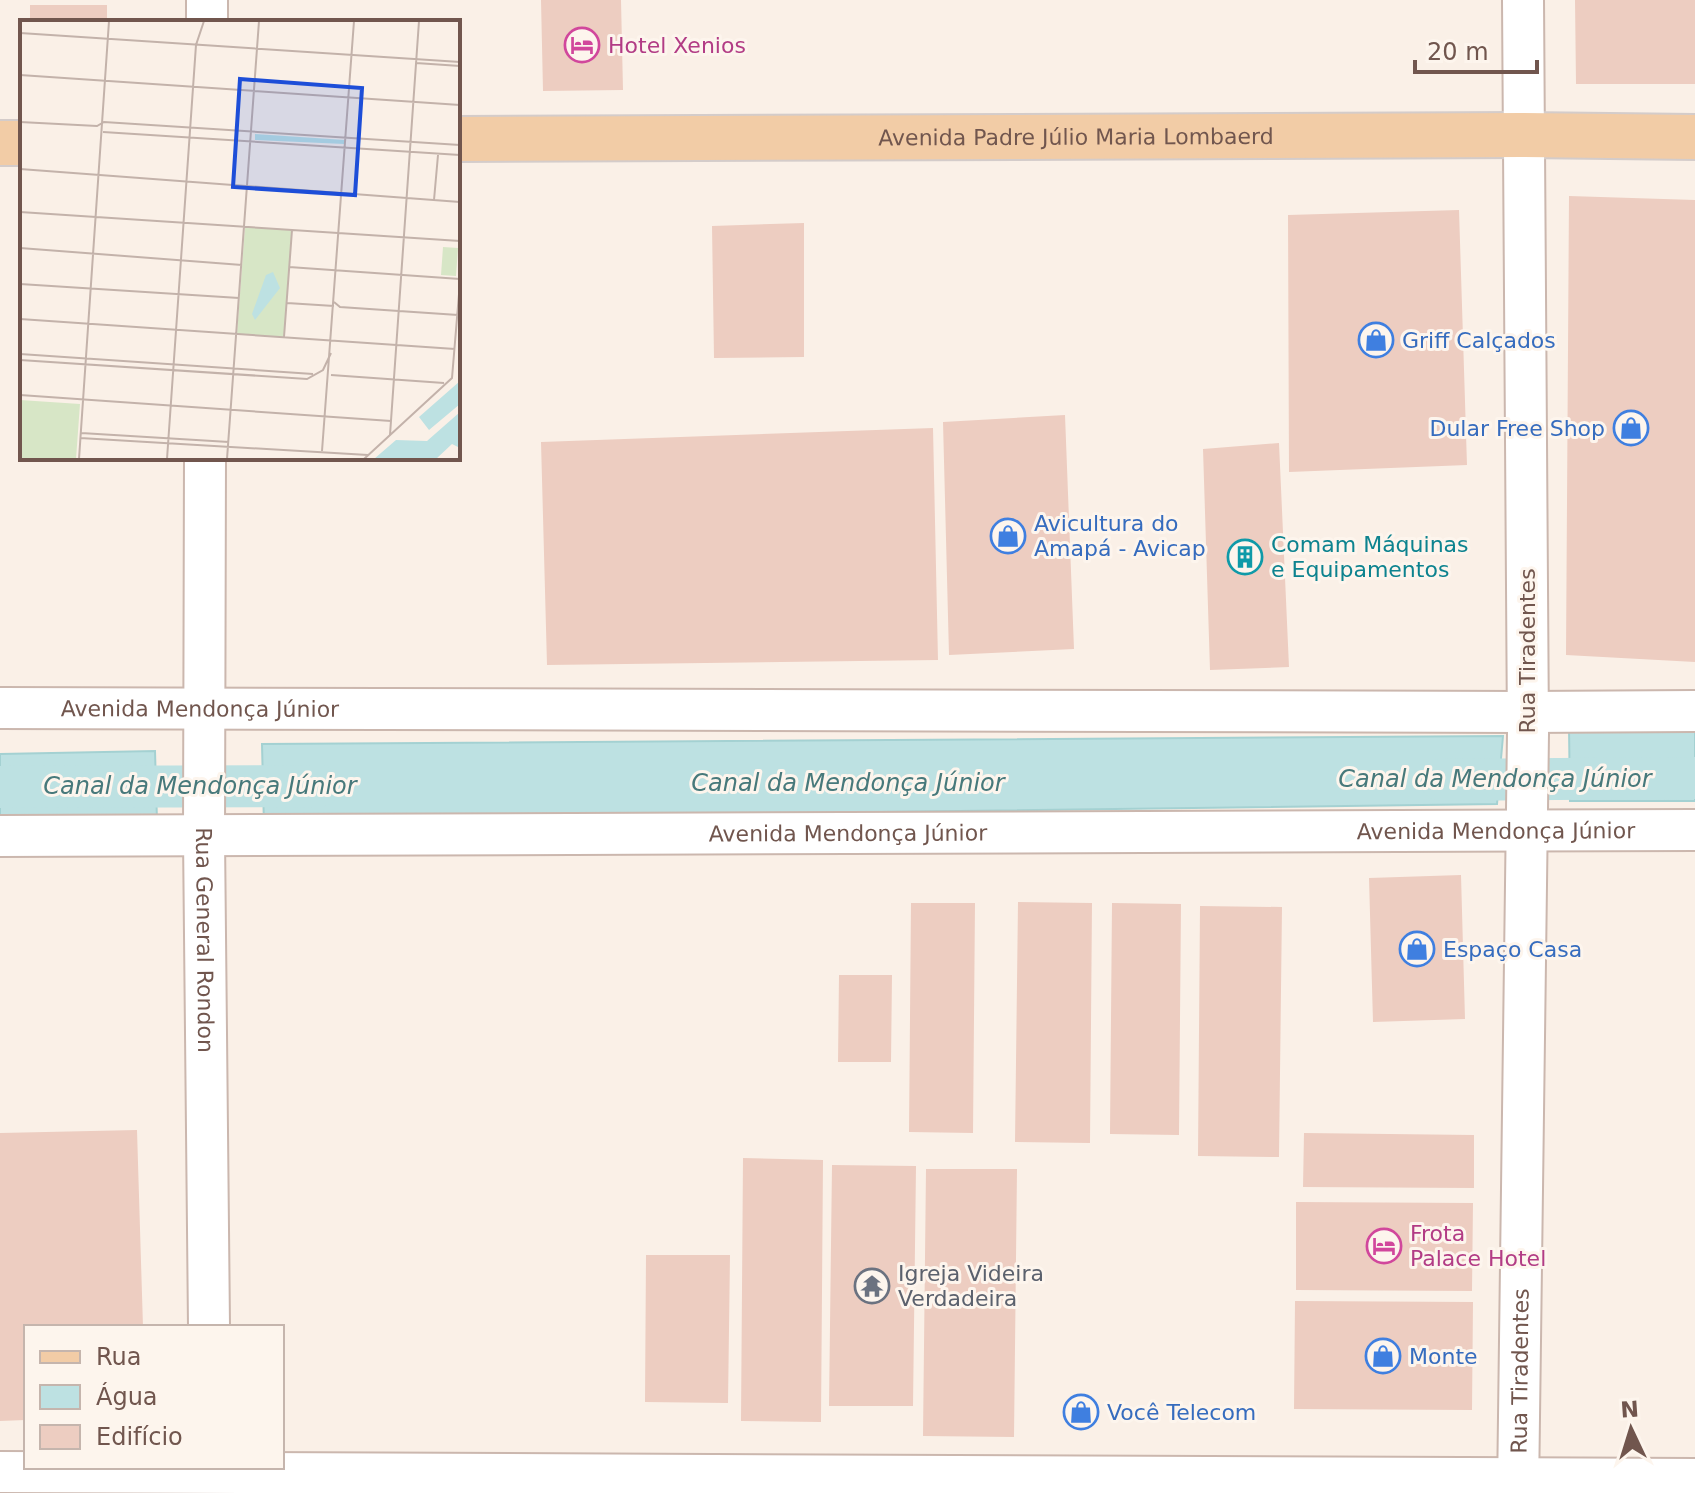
<svg xmlns="http://www.w3.org/2000/svg" width="1695" height="1493" viewBox="0 0 1695 1493" font-family="'DejaVu Sans',sans-serif">
<style>
.water{fill:#bde1e2;stroke:#a4d1d2;stroke-width:2}
.lines{fill:none;stroke-linecap:round;stroke-linejoin:round}
.canal{stroke:#bde1e2;stroke-width:42}
.building{fill:#edcdc1}
.minor-casing{stroke:#cbb7ae;stroke-width:44}
.major-casing{stroke:#d4ccca;stroke-width:48}
.minor{stroke:#fff;stroke-width:40}
.major{stroke:#f2cca6;stroke-width:44}
.labels{text-anchor:middle;dominant-baseline:central;stroke-width:6;stroke-linejoin:round;paint-order:stroke}
.hotel-label{font-size:22px;fill:#b23c85;stroke:#fdf5ed;text-anchor:start}
.street-label{font-size:22px;fill:#71564e;stroke:#fdf5ed}
.shop-label{font-size:22px;fill:#366cbe;stroke:#fdf5ed;text-anchor:start}
.culture-label{font-size:22px;fill:#0d838f;stroke:#fdf5ed;text-anchor:start}
.worship-label{font-size:22px;fill:#5b616d;stroke:#fdf5ed;text-anchor:start}
.water-label{font-size:24px;font-style:italic;fill:#47797b;stroke:#fdf5ed}
.inset-road{fill:none;stroke:#c3b2aa;stroke-width:2}
.view{fill:#1d4ed8;fill-opacity:0.15;stroke:#1d4ed8;stroke-width:4}
.inset-edge{fill:none;stroke:#71564e;stroke-width:4}
</style>
<rect width="100%" height="100%" fill="#faf0e7"/>
<path class="water" d="M1569 727 1695 729V801H1570Z
M1503 736 1497 804 427 818 264 826 262 744Z
M155 751 157 821 0 822V754Z"/>
<g class="lines">
<path class="canal" d="M1441 780 1695 778
M0 787 319 786"/>
</g>
<path class="building" d="M541 0H621L623 90 543 91Z
M1575 0H1695V84H1576Z
M30 5H107V22H30Z
M1569 196 1695 200V662L1566 655Z
M1459 210 1467 465 1289 472 1288 215Z
M804 223V357L714 358 712 226Z
M1065 415 1074 649 949 655 943 422Z
M933 428 938 660 547 665 541 442Z
M1279 443 1289 667 1210 670 1203 449Z
M1461 875 1465 1019 1373 1022 1369 878Z
M1018 902 1092 903 1090 1143 1015 1142Z
M911 903H975L973 1133 909 1132Z
M1112 903 1181 904 1179 1135 1110 1134Z
M1200 906 1282 907 1279 1157 1198 1156Z
M839 975H892L891 1062H838Z
M137 1130 143 1327H26V1420L0 1421V1133Z
M1304 1133 1474 1135V1188L1303 1187Z
M743 1158 823 1160 821 1422 741 1421Z
M832 1165 916 1166 913 1406H829Z
M926 1169H1017L1014 1437 923 1436Z
M1296 1202 1473 1203 1472 1291 1296 1290Z
M646 1255H730L728 1403 645 1402Z
M1295 1301 1473 1302 1472 1410 1294 1409Z"/>
<g class="lines">
<g class="minor-casing">
<g id="minor">
<path d="M207 22V0"/>
<path id="s1" d="M205 458 204 837 209 1327"/>
<path id="s2" d="M0 708 1528 712 1695 711"/>
<path id="s3" d="M0 836 1695 830"/>
<path d="M0 1472 1695 1479"/>
<path id="s4" d="M1518 1493 1528 733 1523 0"/>
</g>
</g>
<g class="major-casing">
<g id="major">
<path id="s5" d="M458 139 1523 135 1695 137"/>
<path d="M0 143H22"/>
</g>
</g>
<use href="#minor" class="minor"/>
<use href="#major" class="major"/>
</g>
<defs>
<g id="hotel-ring" transform="scale(1.8)"><circle r="9.5" fill="#fdf5ed" stroke="#d1479c" stroke-width="1.5"/><path d="M-6-4.5h1.5V1H6V5H4.5V3h-9V5H-6ZM-4 0a1.8 1.8 0 1 1 3.6 0ZM.5 0V-2.5h3Q6-2.5 6 0Z" fill="#d1479c"/></g>
<g id="shop-ring" transform="scale(1.8)"><circle r="9.5" fill="#fdf5ed" stroke="#3f7fe0" stroke-width="1.5"/><path d="M-5-2.5h2.3a2.7 3.5 0 0 1 5.4 0H5L5.5 6h-11ZM-1.5-2.5h3a1.5 2.3 0 0 0-3 0Z" fill="#3f7fe0"/></g>
<g id="building-ring" transform="scale(1.8)"><circle r="9.5" fill="#fdf5ed" stroke="#0f9aa8" stroke-width="1.5"/><path d="M-4-6H4V6H1V3H-1V6H-4ZM-2.5-4.3h1.7v1.8h-1.7ZM.8-4.3h1.7v1.8H.8ZM-2.5-1h1.7V.8h-1.7ZM.8-1h1.7V.8H.8Z" fill="#0f9aa8"/></g>
<g id="temple-ring" transform="scale(1.8)"><circle r="9.5" fill="#fdf5ed" stroke="#6b7280" stroke-width="1.5"/><path d="M0-6L5-2H3V0L6.5 2.5H4V6H1.5V3h-3V6H-4V2.5H-6.5L-3 0V-2H-5Z" fill="#6b7280"/></g>
</defs>
<g fill-rule="evenodd">
<use href="#hotel-ring" x="582" y="45"/>
<use href="#shop-ring" x="1376" y="340"/>
<use href="#shop-ring" x="1631" y="428"/>
<use href="#shop-ring" x="1008" y="536"/>
<use href="#building-ring" x="1245" y="557"/>
<use href="#shop-ring" x="1417" y="949"/>
<use href="#hotel-ring" x="1384" y="1246"/>
<use href="#temple-ring" x="872" y="1286"/>
<use href="#shop-ring" x="1383" y="1356"/>
<use href="#shop-ring" x="1081" y="1412"/>
</g>
<g class="labels">
<g class="hotel-label">
<text x="608" y="45">Hotel Xenios</text>
<text x="1410" y="1233">Frota<tspan x="1410" dy="25">Palace Hotel</tspan></text>
</g>
<g class="street-label">
<text stroke="none"><textPath href="#s5" startOffset="618">Avenida Padre Júlio Maria Lombaerd</textPath></text>
<text transform="translate(1527 651) rotate(-90)">Rua Tiradentes</text>
<text stroke="none"><textPath href="#s2" startOffset="200">Avenida Mendonça Júnior</textPath></text>
<text stroke="none"><textPath href="#s3" startOffset="1496">Avenida Mendonça Júnior</textPath></text>
<text stroke="none"><textPath href="#s3" startOffset="848">Avenida Mendonça Júnior</textPath></text>
<text stroke="none"><textPath href="#s1" startOffset="482">Rua General Rondon</textPath></text>
<text stroke="none"><textPath href="#s4" startOffset="122">Rua Tiradentes</textPath></text>
</g>
<g class="shop-label">
<text x="1402" y="340">Griff Calçados</text>
<text x="1605" y="428" text-anchor="end">Dular Free Shop</text>
<text x="1034" y="523">Avicultura do<tspan x="1034" dy="25">Amapá - Avicap</tspan></text>
<text x="1443" y="949">Espaço Casa</text>
<text x="1409" y="1356">Monte</text>
<text x="1107" y="1412">Você Telecom</text>
</g>
<g class="culture-label">
<text x="1271" y="544">Comam Máquinas<tspan x="1271" dy="25">e Equipamentos</tspan></text>
</g>
<g class="worship-label">
<text x="898" y="1273">Igreja Videira<tspan x="898" dy="25">Verdadeira</tspan></text>
</g>
<g class="water-label">
<text x="1495" y="779">Canal da Mendonça Júnior</text>
<text x="848" y="783">Canal da Mendonça Júnior</text>
<text x="200" y="786">Canal da Mendonça Júnior</text>
</g>
</g>
<g transform="translate(20 20)">
<rect width="440" height="440" fill="#faf0e7"/>
<path d="M225 207 272 210 264 317 217 314ZM423 227 438 228 436 256 421 255ZM0 380 60 384 56 439H0Z" fill="#d7e6c6"/>
<path d="M235 114 325 120 324 124 235 120ZM253 252 260 268 235 300 232 294 246 255ZM440 361V384L409 410 399 397ZM440 392V428L432 424 416 439H354L376 420 407 421Z" fill="#bde1e2"/>
<path class="inset-road" d="M0 13 440 42M396 43 440 46M0 55 440 85M0 102 77 106 84 102 440 125M83 112 440 135M0 149 440 182M414 180 418 135M0 192 440 221M0 228 222 245M269 247 440 259M0 264 219 278M314 282 320 287 438 295M267 283 314 286M0 299 435 329M264 317 272 210M0 334 293 354M0 340 287 359 303 350 311 333M311 355 424 363M0 375 371 401M61 413 209 422M370 415 399 1M60 418 348 435M302 431 334 1M59 439 89 1M147 439 176 25 184 1M207 439 239 1M344 439 432 358 440 262"/>
<path class="view" d="M220 59 342 68 335 175 213 167Z"/>
<rect width="440" height="440" class="inset-edge"/>
</g>
<rect x="24" y="1325" width="260" height="144" fill="#fdf5ed" stroke="#c5b5ad" stroke-width="2"/>
<rect x="40" y="1351" width="40" height="12" fill="#f2cca6" stroke="#c5b5ad" stroke-width="2"/>
<text x="96" y="1365" font-size="24" fill="#71564e">Rua</text>
<rect x="40" y="1385" width="40" height="24" fill="#bde1e2" stroke="#c5b5ad" stroke-width="2"/>
<text x="96" y="1405" font-size="24" fill="#71564e">Água</text>
<rect x="40" y="1425" width="40" height="24" fill="#edcdc1" stroke="#c5b5ad" stroke-width="2"/>
<text x="96" y="1445" font-size="24" fill="#71564e">Edifício</text>
<g transform="translate(1631 1429) rotate(356)" stroke="#fdf5ed" stroke-width="6" paint-order="stroke">
<path d="M0-6L14 30L0 20L-14 30Z" fill="#71564e"/>
<text y="-12" font-size="22" font-weight="bold" text-anchor="middle" fill="#71564e">N</text>
</g>
<path d="M1415 60v12h122v-12" fill="none" stroke="#71564e" stroke-width="4"/>
<text x="1427" y="60" font-size="24" fill="#71564e" stroke="#fdf5ed" stroke-width="6" paint-order="stroke">20 m</text>
</svg>
